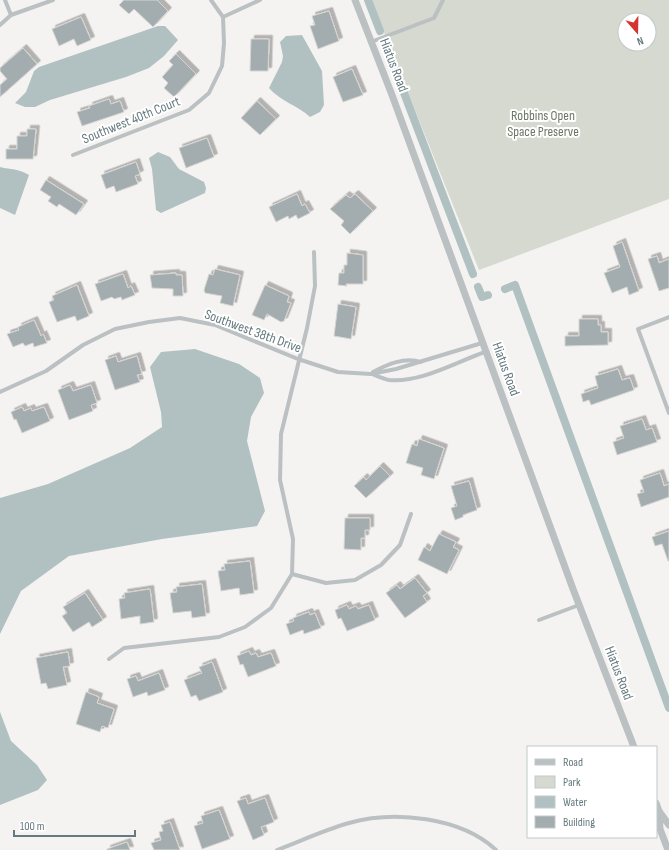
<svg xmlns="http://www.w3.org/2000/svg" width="669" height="850" viewBox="0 0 669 850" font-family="'Sofia Sans Condensed',sans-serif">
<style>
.green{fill:#d5d9d0;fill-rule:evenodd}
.water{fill:#b1c1c2}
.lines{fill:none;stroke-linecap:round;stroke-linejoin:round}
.canal{stroke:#b1c1c2;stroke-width:8}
.building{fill:#a3adaf;stroke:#d5d5d3;filter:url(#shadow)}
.minor{stroke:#bbc0c2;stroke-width:4}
.tertiary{stroke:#bbc0c2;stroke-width:7}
.labels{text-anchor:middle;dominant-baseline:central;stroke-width:4;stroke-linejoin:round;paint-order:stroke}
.street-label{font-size:14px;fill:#65797f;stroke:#fff}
.park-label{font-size:14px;fill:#6c7764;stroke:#fff}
</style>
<defs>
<filter id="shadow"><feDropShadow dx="3.5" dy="-3.5" stdDeviation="0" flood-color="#0004"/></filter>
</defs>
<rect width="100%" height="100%" fill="#f4f3f1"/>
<path class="green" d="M371 0H669V199L479 270ZM625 20H649V44H625Z"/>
<path class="water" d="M158 26H165L178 40 164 56 149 68 126 77 50 100 35 107H25L15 103 26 92 34 71 39 67Z
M302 35 322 71 324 105 320 112 310 117C297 105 280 101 269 88L282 62 283 56 280 42 286 36Z
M158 152 170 157 179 169 204 182 206 188 205 193 161 213 156 210 152 169 149 158Z
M0 167C12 170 17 168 29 175L15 215 0 208Z
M195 349 239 364 260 378 264 393 251 417 247 441 265 511 257 526 162 539 69 556 21 591 0 634V498L48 484 130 448 162 427 161 412 150 367 161 352Z
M0 712 11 741 37 765 47 780 38 790 0 805Z"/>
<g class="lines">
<path class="canal" d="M368 0 380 31
M385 43 473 274
M478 287 482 297 488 295
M505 289 515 285 669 708"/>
</g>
<path class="building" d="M124 0H157L168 11 153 27 134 9 129 14 119 5Z
M329 11 339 41 318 49 310 26 315 25 312 16Z
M81 17 91 40 77 46 74 39 59 46 52 29Z
M251 39H269L268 71H250Z
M23 48 37 64 0 97V85L7 79 0 71V68Z
M176 54 196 74 174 97 164 88 168 83 162 77 173 65 169 61Z
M352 69 363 95 343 102 333 77Z
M109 99 111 104 120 101 124 112 82 126 77 112 90 108 89 106Z
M257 101 276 119 260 135 241 118Z
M27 129H36L33 159H6V149H17V136H27Z
M207 138 214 157 186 168 179 148Z
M136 162 140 174 135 176 138 184 116 192 114 186 106 189 101 175Z
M46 180 84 204 76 215 59 204 57 207 48 201 51 197 40 190Z
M297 194 302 206 305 204 310 213 298 219 296 215 289 219 288 216 276 222 269 207Z
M355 194 373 211 350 234 341 225 344 221 330 209 346 195 350 198Z
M622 242 639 291 629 295 627 287 612 293 604 273 620 267 613 246Z
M347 253 363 255V284H346L347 286 338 285 339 273H344V265H347Z
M657 256 659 263 669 259V288L659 291 648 259Z
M215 269 240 275 233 306 220 303 222 296 205 293 204 290 209 274 213 275Z
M176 273V275H182L183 296H173V289L152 288 150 275Z
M123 274 128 288 131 286 135 295 122 300 121 297 114 299 112 297 101 301 95 284Z
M77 285 89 316 77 321 75 316 57 322 49 302 54 300 52 296Z
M265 285 289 296 287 302 291 303 284 321 281 322 267 314 264 320 252 315Z
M338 304 356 307 351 339 334 336Z
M579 319H598V325H601V332H608V345L565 346V336H579Z
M34 320 41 336 43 334 47 343 34 347 33 343 25 346 23 343 13 347 7 334 19 330 18 327Z
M116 356 118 362 137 356 142 374 137 375 140 382 115 390 105 360Z
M618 369 622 380 630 378 634 390 591 405 589 400 583 402 581 394 598 388 595 376Z
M70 385 73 391 91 385 97 403 91 405 93 411 69 420 58 390Z
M22 407 24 411 31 408 32 411 44 407 50 421 22 433 16 419 14 420 11 412Z
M642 419 646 430 652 428 657 442 617 455 613 442 624 438 620 426Z
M419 439 444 448 434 479 421 475 423 468 406 463 412 444 417 446Z
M380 466 390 476 366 498 354 486 364 477 366 480Z
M660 473 664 486 669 484V497L641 507 637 494 644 492 640 480Z
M469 481 477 510 463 515V517L455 520 451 508 457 506 451 486Z
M345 518H370V530H365V538H361V550L344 549Z
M669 531V561H668L662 544 655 546 652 537Z
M439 534 456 542 453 547 459 550 447 574 418 560 424 547 430 551Z
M250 561 254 593 240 595 239 588 221 591 218 571 225 570 224 564Z
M415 578 427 593 423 596 427 602 405 618 386 593 397 585 400 589Z
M202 584 206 616 192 618 191 611 173 613 170 593 177 592 176 587Z
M150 589 154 622 140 624V616L121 619 119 599 125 598 124 593Z
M85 593 103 620 92 627 89 622 73 632 62 616 67 613 63 607Z
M347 605 349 609 356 606 358 609 369 605 375 620 347 631 341 618 338 619 335 610Z
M309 612 310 615 315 613 321 628 304 634 303 630 290 635 286 624 294 621 293 618Z
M249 651 251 655 256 653 258 657 271 653 276 666 248 677 243 664 240 665 237 656Z
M68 652 70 666 63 667 67 685 48 689 46 683 41 684 36 658Z
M212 662 223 692 199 701 196 695 191 697 184 680 202 673 199 667Z
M159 673 165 690 148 696 147 692 133 697 127 679 136 676 138 681Z
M86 692 99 697 97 703 114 709 108 728 102 726 100 732 76 724Z
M246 798 248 804 265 798 274 822 261 827 264 835 253 840 237 801Z
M219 810 230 839 202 849 194 826 203 823 201 816Z
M170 822 180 850H154L151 843 161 840 159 832 163 831 161 825Z
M127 842 130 850H107V849Z"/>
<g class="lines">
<path class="minor" d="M5 0 11 15
M211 0 223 17
M223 17 260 0
M0 25 11 15 53 0
M371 42 434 18 443 0
M73 155 189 110 209 93 222 66 224 43 223 17
M669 317 638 329 669 413
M373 372C388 364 404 357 421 362
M372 374C377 376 384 379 389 380 421 383 456 362 485 352
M0 392 46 371 83 345 115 329 149 322 180 318 215 325 298 359 338 372 371 374 396 369 482 343
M292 574 293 539 280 480 281 434 307 328 315 286 314 252
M292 574 326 583 355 580 381 565 400 545 411 514
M539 620 579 605
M109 659 124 648 219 637 245 627 271 608 292 574
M277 850C301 841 324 830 349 823 394 810 461 817 496 850"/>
<path class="tertiary" d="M355 0 392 95 573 589 634 747
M656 803 659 811 669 825
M659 811 660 829 668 850"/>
</g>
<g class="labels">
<g class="street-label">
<text transform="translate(394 65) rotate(69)">Hiatus Road</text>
<text transform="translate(131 120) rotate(-22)">Southwest 40th Court</text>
<text transform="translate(253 331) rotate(20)">Southwest 38th Drive</text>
<text transform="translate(506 369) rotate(70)">Hiatus Road</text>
<text transform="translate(619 673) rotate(69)">Hiatus Road</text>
</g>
<g class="park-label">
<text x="543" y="115">Robbins Open<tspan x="543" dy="16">Space Preserve</tspan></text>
</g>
</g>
<rect x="527" y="746" width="130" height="92" fill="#ffffff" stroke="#c1c9cc"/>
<rect x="535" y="759" width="20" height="6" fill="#bbc0c2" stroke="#c1c9cc"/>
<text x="563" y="766" font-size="12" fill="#65797f">Road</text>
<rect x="535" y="776" width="20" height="12" fill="#d5d9d0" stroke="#c1c9cc"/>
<text x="563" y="786" font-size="12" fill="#65797f">Park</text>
<rect x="535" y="796" width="20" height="12" fill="#b1c1c2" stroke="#c1c9cc"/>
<text x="563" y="806" font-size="12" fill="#65797f">Water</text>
<rect x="535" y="816" width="20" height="12" fill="#a3adaf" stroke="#c1c9cc"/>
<text x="563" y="826" font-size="12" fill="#65797f">Building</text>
<g transform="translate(637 32) rotate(160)"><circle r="19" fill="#ffffff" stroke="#c1c9cc"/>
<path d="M0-3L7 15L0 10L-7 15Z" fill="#d43531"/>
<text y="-6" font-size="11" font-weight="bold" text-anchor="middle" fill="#65797f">N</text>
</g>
<path d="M14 830v6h121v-6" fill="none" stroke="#65797f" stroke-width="2"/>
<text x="20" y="830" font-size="12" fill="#65797f" stroke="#ffffff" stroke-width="3" paint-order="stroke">100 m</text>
</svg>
